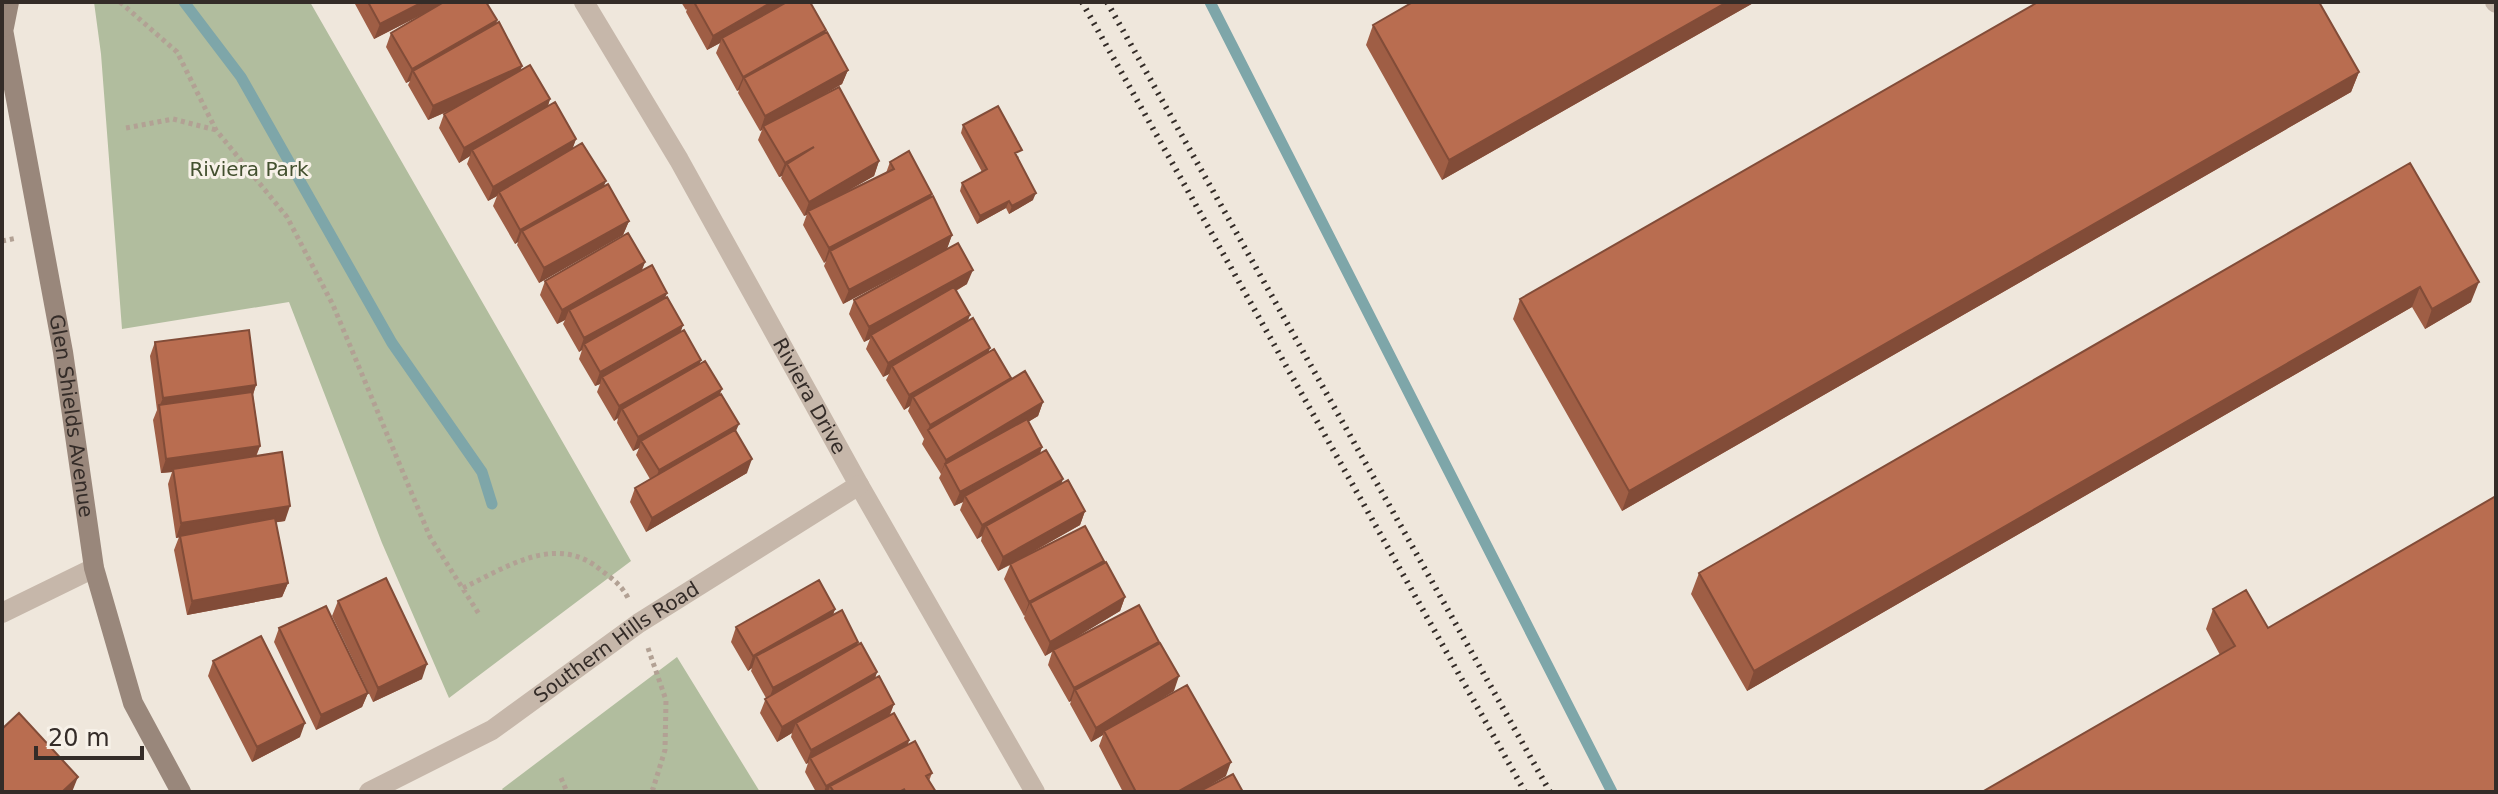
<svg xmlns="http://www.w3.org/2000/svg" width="2498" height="794" viewBox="0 0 2498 794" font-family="'DejaVu Sans',sans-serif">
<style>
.green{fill:#b1bd9e}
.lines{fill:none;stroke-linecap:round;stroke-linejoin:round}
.stream{stroke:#7ea6a9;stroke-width:11}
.path{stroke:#b2a194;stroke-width:5;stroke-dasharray:4 4;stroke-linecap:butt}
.street{stroke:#c6b7aa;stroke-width:20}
.secondary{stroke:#99877b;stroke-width:20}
.rail{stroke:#342c28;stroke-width:6;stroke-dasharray:2 6;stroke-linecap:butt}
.wall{fill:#9f5e45}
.shaded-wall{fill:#824c38}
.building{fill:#b96d50;stroke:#824c38;stroke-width:2}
.labels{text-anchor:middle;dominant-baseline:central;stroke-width:6;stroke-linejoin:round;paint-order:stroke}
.park-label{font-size:20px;fill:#43502f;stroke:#f7f1e8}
.street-label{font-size:20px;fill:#342c28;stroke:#f7f1e8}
</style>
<rect width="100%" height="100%" fill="#efe7dc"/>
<path class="green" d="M94 2H310L631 561 449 698 382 543 289 302 122 329 101 54Z
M677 657 760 792H504L502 789Z"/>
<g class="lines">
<path class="stream" d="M184 2 241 77 392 343 482 472 492 504
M1210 2 1612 792"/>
<path class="path" d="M120 2 177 52 216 130 287 217 333 305 430 537 479 614
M126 128 173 119 216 130
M2 241 17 238
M463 588C507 567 557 532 602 571 613 579 622 586 628 598
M648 648 666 700 665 750 653 789 649 792
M561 778 567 792"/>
<g class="street">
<path id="s1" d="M584 2 679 160 859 485 1035 792"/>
<path d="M2495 2 2496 3"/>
<path d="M2 613 94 568"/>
<path id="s2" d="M369 792 492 730 639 623 859 485"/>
</g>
<g class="secondary">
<path id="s3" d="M2 24 63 352 94 568 133 703 181 792"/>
<path d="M4 27 9 2"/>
</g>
<path class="rail" d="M1082 2 1525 792
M1107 2 1550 792"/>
</g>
<path class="wall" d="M356 2H486L497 20 496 24 522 66 520 70 550 99 548 106 576 139 572 149 604 187 629 221 623 235 539 283 517 245 518 242 515 244 493 206 497 196 488 201 467 164 470 156 459 163 439 128 444 114 453 109 428 120 408 85 410 81 406 83 386 47 391 33 433 9 374 39 355 4Z
M681 2H810L825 33 848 70 842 84 814 100 879 161 874 176 842 194 886 173 890 162 930 197 952 235 947 248 967 284 956 291 967 322 1010 381 1043 402 1038 416 1028 422 1042 447 1040 453 1061 484 1085 511 1080 525 1017 561 1103 563 1125 597 1120 611 1068 642 1158 644 1174 691 1147 707 1226 776 1198 792H1123L1099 746 1103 735 1091 742 1070 704 1071 701 1069 702 1048 665 1052 652 1045 656 1024 618 1025 615 1024 616 1004 579 1010 565 998 571 981 541 982 536 977 539 960 510 963 502 954 506 939 478 941 474 922 444 924 439 908 411 910 406 904 410 886 380 889 374 883 377 866 349 870 339 864 342 849 314 854 300 927 260 843 304 824 266 826 261 824 263 803 225 807 214 804 216 781 178 782 176 779 177 758 140 762 130 760 131 738 93 739 90 737 91 716 53 720 43 707 50 686 12 687 9 686 10Z
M1755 2 1442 180 1366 45 1373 25Z
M2359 72 2351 92 1622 511 1513 319 1520 299Z
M963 125 1019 157 1018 158 1033 200 1009 214 1006 208 977 224 960 191 962 183 982 172 961 133Z
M2410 163 2471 302 2425 329 2412 307 1747 691 1691 594 1699 573Z
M645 262 642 270 665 299 683 325 680 332 699 365 719 395 736 431 747 473 646 532 630 502 635 488 650 479 636 455 639 448 633 451 617 423 618 418 614 421 597 392 600 384 595 386 579 359 582 350 579 352 563 324 565 320 557 324 540 295 545 281Z
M155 342 256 385 253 395 260 446 256 457 285 521 276 522 288 583 282 597 187 615 174 550 179 537 176 538 168 484 172 472 161 473 153 420 157 410 150 356Z
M338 601 422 679 373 702 332 616Z
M835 609 833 615 858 642 857 645 877 672 875 679 894 704 890 715 909 740 908 745 932 773 929 781 936 792H816L805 772 808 763 806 764 791 737 792 733 777 742 760 713 766 698 751 671 752 668 748 671 731 642 736 627Z
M2213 609 2268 628 2220 655 2206 629Z
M279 628 368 693 362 707 316 730 274 642Z
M213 661 300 737 252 762 208 676Z"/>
<path class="shaded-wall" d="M423 2H446L374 39 380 24Z
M772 2H790L722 38 720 43 707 50 713 36Z
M1727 2H1755L1442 180 1449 160Z
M497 20 492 35 413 71 410 81 406 83 412 69Z
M826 30 821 45 744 78 739 90 737 91 743 77Z
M522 66 517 80 428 120 433 106Z
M848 70 842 84 765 128 763 126 762 130 760 131 765 116Z
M2359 72 2351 92 1622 511 1629 491Z
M550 99 545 114 472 150 470 156 459 163 464 148Z
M576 139 571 153 499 192 497 196 488 201 493 187Z
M814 147 787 164 782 176 779 177 785 163Z
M879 161 874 176 809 213 808 211 807 215 804 216 809 202Z
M606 181 600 196 522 231 518 242 515 244 520 230Z
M1036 193 1033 200 1009 214 1012 206Z
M932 194 926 208 830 251 826 261 824 263 829 248Z
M1009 201 1006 208 977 224 980 216Z
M629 221 623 235 539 283 544 268Z
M952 235 947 249 843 304 849 290Z
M645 262 639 276 569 310 565 320 557 324 562 310Z
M973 270 967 284 872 337 871 335 870 339 864 342 869 327Z
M2479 282 2471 302 2425 329 2432 309Z
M2420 287 2412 307 1747 691 1754 671Z
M667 293 662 307 584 344 582 350 579 352 584 338Z
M970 315 965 329 892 366 889 374 883 377 888 363Z
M683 325 678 340 602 377 600 384 595 386 600 372Z
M990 348 985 362 913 397 910 406 904 410 909 395Z
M701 360 696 374 622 409 618 418 614 421 619 406Z
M1011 378 1006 392 928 430 930 425Z
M256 385 251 400 159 407 163 398Z
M722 389 716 404 641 441 639 448 633 451 638 437Z
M1043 402 1038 416 948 470 945 464 940 475 946 460Z
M739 424 733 438 653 485 659 470Z
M260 446 254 460 173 469 172 472 161 473 166 459Z
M1042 447 1037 462 965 496 963 502 954 506 960 492Z
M752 459 747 473 646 532 652 518Z
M1063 479 1058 494 986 526 982 536 977 539 982 525Z
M290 506 285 521 176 538 181 523Z
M1085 511 1080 525 998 571 1003 557Z
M1104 561 1099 575 1030 603 1024 616 1029 602Z
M288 583 282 597 187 615 192 601Z
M1125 597 1120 611 1045 656 1050 642Z
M835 609 830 623 756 656 752 668 748 671 753 656Z
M858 642 853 656 768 702 773 688Z
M1159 642 1153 656 1075 690 1071 701 1069 702 1074 688Z
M427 664 422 679 373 702 378 688Z
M877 672 872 686 796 723 792 733 777 742 782 727Z
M1179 676 1174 691 1105 733 1104 731 1103 735 1091 742 1096 728Z
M368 693 362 707 316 730 321 715Z
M894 704 888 718 810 758 808 763 806 764 811 750Z
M305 723 300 737 252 762 257 747Z
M909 740 904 755 830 786 828 792H824L826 786Z
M1231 762 1226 776 1198 792H1177Z
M78 777 72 792H62Z"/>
<path class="building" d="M368 2H423L380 24Z
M444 2H486L497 20 412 69 391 33Z
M694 2H772L713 36Z
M787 2H810L826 30 743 77 722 38Z
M1413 2H1727L1449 160 1373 25Z
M2038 2H2319L2359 72 1629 491 1520 299Z
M499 22 522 66 433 106 413 71Z
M827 32 848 70 765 116 744 78Z
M530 65 550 99 464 148 444 114Z
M839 87 879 161 809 202 787 164 814 147 785 163 763 126Z
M555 102 576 139 493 187 472 150Z
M998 106 1022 150 1015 153 1036 193 1012 206 1009 201 980 216 962 183 987 169 963 125Z
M582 143 606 181 520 230 499 192Z
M909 151 932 194 829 248 808 211 894 169 890 162Z
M2410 163 2479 282 2432 309 2420 287 1754 671 1699 573Z
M608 184 629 221 544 268 522 231Z
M933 196 952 235 849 290 830 251Z
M628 233 645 262 562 310 545 281Z
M958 243 973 270 869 327 854 300Z
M652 265 667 293 584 338 569 310Z
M954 287 970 315 888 363 871 335Z
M667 297 683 325 600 372 584 344Z
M973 318 990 348 909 395 892 366Z
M249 330 256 385 163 398 155 342Z
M684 330 701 360 619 406 602 377Z
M994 349 1011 378 930 425 913 397Z
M705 361 722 389 638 437 622 409Z
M1025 371 1043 402 946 460 928 430Z
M252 392 260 446 166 459 159 405Z
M721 394 739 424 659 470 641 441Z
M1027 419 1042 447 960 492 945 464Z
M735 430 752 459 652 518 635 488Z
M1046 450 1063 479 982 525 965 496Z
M282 452 290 506 181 523 173 469Z
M1068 480 1085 511 1003 557 986 526Z
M2496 496V792H1982L2235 646 2213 609 2246 590 2268 628Z
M275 518 288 583 192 601 180 536Z
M1085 526 1104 561 1029 602 1010 564Z
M1106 562 1125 597 1050 642 1030 603Z
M386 578 427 664 378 688 338 601Z
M819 580 835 609 753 656 736 627Z
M1139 605 1159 642 1074 688 1053 650Z
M326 606 368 693 321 715 279 628Z
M842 610 858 642 773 688 756 656Z
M261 636 305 723 257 747 213 661Z
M861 643 877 672 782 727 765 699Z
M1160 643 1179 676 1096 728 1075 690Z
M879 676 894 704 811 750 796 723Z
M1187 685 1231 762 1177 792H1136L1104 731Z
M19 713 78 777 62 792H2V729Z
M894 713 909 740 826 786 810 758Z
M915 741 932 773 926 776 936 792H900L905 789 899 792H834L830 786Z
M1233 774 1243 792H1198Z"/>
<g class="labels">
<g class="park-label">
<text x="249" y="169">Riviera Park</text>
</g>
<g class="street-label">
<text stroke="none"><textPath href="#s1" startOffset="454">Riviera Drive</textPath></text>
<text stroke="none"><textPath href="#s3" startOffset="398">Glen Shields Avenue</textPath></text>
<text stroke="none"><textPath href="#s2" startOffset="290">Southern Hills Road</textPath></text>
</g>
</g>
<rect width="2498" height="794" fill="none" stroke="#342c28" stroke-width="8"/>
<path d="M36 746v12h106v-12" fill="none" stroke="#342c28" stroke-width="4"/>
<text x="48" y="746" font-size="24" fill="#342c28" stroke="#f7f1e8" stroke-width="6" paint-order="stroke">20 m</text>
</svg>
